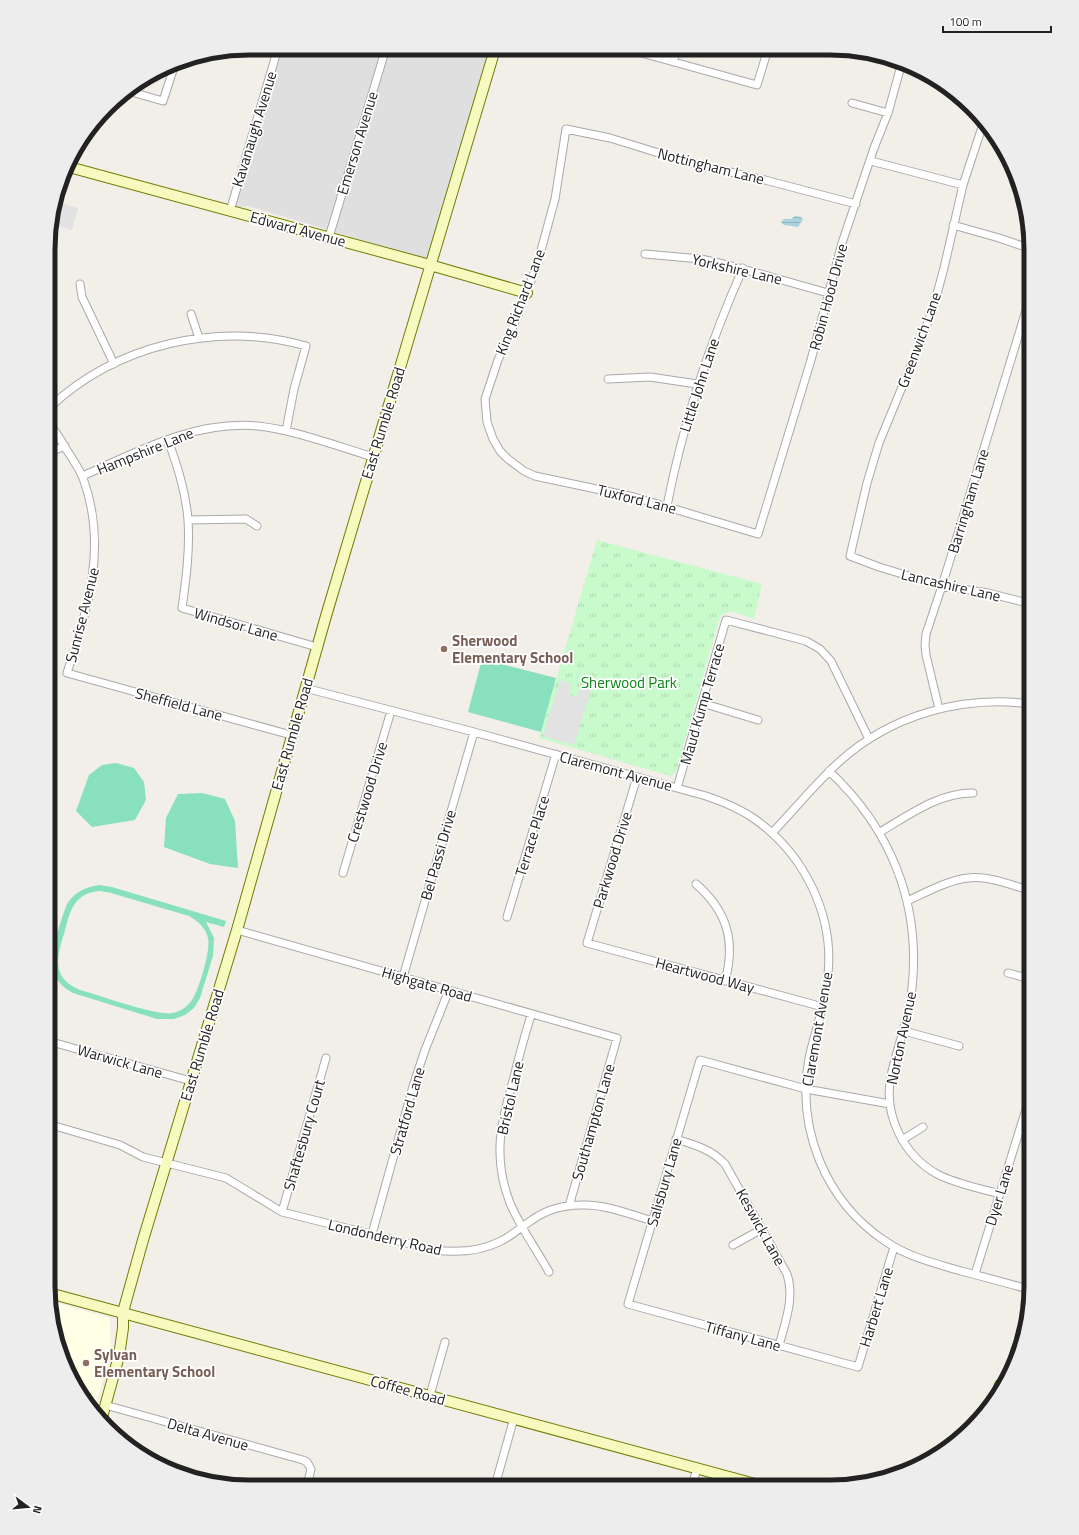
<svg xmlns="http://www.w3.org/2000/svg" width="1079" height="1535" viewBox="0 0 1079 1535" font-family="'Titillium Web',sans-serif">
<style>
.residential{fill:#e0dfdf}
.education{fill:#ffffe5}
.park{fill:url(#park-tufts)}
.pitch{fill:#88e0be;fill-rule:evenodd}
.parking{fill:#e2e2e2}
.water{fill:url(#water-rules)}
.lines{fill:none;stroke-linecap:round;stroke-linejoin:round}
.street-casing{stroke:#a9a9a9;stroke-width:9}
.secondary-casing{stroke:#707d05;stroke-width:12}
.street{stroke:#fff;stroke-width:7}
.secondary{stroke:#f7fabf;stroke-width:10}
.education-dot{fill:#8d6e63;stroke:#fff;stroke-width:1.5}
.labels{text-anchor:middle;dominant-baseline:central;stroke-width:3.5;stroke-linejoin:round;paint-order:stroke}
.street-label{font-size:15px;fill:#222;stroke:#fff}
.education-label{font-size:15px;font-weight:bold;fill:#785e54;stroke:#fff;text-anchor:start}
.park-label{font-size:15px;fill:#0c8416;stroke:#fff}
.rim{fill:none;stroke:#222;stroke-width:5}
</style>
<defs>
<pattern id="park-tufts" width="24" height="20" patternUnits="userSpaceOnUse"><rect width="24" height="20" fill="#c8facc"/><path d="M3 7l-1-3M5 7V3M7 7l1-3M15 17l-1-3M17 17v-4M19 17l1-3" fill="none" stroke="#acd6af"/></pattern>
<pattern id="water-rules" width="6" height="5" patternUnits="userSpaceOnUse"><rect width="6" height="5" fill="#aad3df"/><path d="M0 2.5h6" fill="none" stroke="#92b5bf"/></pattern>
</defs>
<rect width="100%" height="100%" fill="#f2efe9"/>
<path class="residential" d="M281 48 491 49 428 260 248 206 234 208Z"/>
<path class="education" d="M50 1301 110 1318 111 1351 94 1412 69 1375 55 1338Z"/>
<path class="park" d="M597 540 762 584 754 619 731 611 720 616 676 772 671 776 539 738Z"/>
<path class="pitch" d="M482 659 556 678 541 732 468 712Z
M116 763 134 768 144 782 146 800 135 820 92 827 76 811 89 775 102 765Z
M202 793 225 799 235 821 238 868 210 864 164 847 166 818 178 794Z
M99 885 112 887 226 921 224 927 206 922 214 938 213 956 200 998 194 1008 185 1015 174 1019H157L73 993C47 979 50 959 57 934 60 924 63 914 67 904 75 892 85 887 99 885ZM100 891 111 893 189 916C198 921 206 928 208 938 211 950 199 990 192 1000 187 1007 180 1012 172 1013 156 1016 99 995 80 990 52 979 56 957 64 934 70 912 73 893 100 891Z"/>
<path class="parking" d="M57 202 78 208 72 230 50 224Z
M560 680 571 684 569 692 571 696 575 697 577 695 582 687 591 690 574 745 543 736Z"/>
<path class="water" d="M795 216 801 217 803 219 798 227 784 225 781 222 784 219H791Z"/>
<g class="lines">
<g class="street-casing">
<path id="street" d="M627 49 757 85 768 49
M673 62 677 49
M128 91 163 101 175 64
M852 103 888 113
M984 121 963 185 944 268 934 305 921 341 879 443 867 483 850 556 879 567 942 586 988 593 1031 604
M871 161 963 185
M856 204 765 180 691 163 610 138 566 129 555 199 537 265 513 327 498 360 485 399 487 422 493 439 500 451 508 459 524 471 535 476 634 497 758 534 811 360 842 243 874 148 888 113 902 62
M230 211 278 48
M953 225 999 238 1031 249
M329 237 386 48
M645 254 701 259 732 266 828 293
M80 284 82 297 114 364
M191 314 199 338
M608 379 650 377 697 384
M49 408C117 344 217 321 306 346L294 389 286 431
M49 424C56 431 61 440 66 449 72 458 79 468 83 478 108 546 88 608 67 673L291 735
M168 440C177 465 186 492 188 520 190 550 186 579 182 608L317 647
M49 456 55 450 65 446
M83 476C138 451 196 420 258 426 294 430 337 446 373 457
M667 506C683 423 709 345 743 268
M188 520 246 519 257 526
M305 688 474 732 706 796C724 802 741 809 756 820 804 855 834 914 828 974 826 1003 815 1030 809 1058 796 1128 825 1201 885 1241 908 1257 934 1263 961 1271 984 1277 1007 1283 1031 1290
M702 703 758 720
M939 709 926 655 925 645 926 634 942 586 1031 294
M829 771C891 829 921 904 912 988 909 1019 897 1047 891 1076 883 1114 903 1155 937 1174 956 1184 979 1188 1000 1194
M637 777 587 943 823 1007
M677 788 726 620 806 641 820 649 831 661 869 739
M880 832C909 815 938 793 973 793
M772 833C794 810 815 784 839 762 891 715 962 695 1031 704
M343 873 391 711
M696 884C727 911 736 941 725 981
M907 901C925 893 948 880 968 878 988 875 1011 885 1031 891
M507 917 556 754
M237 930 617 1038 569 1206
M1008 973 1031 979
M403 977 474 732
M531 1015C525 1035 519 1056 514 1077 501 1122 492 1157 510 1203 520 1227 536 1249 549 1272
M904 1031 959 1046
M48 1041 191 1081
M890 1104 806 1089 700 1060 628 1304 858 1367 894 1247
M48 1124 120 1145 143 1157 226 1178 282 1212 434 1250C457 1253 478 1252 499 1242 512 1236 521 1227 532 1220 546 1210 564 1205 581 1205 605 1204 630 1214 652 1221
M676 1139C695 1145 711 1149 725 1164L787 1274C795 1298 785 1322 779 1346
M902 1140 923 1127
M282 1212 326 1058
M372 1234 414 1083 425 1050 449 990
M733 1245 762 1229
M975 1274 1031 1093
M430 1395 445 1342
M105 1405 303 1460 307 1462 311 1469 307 1486
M495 1486 514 1418
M692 1487 697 1468"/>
</g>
<g class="secondary-casing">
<path id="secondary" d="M69 167 430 265 527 293
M49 1293 766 1487
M1011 1370 1027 1317
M995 1400 1000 1385 1008 1377
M101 1421 119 1356 123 1328V1312L143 1240 237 930 326 616 495 49"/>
</g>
<use href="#street" class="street"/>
<use href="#secondary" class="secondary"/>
</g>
<g class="education-dot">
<circle cx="444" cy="649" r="4"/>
<circle cx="86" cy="1363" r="4"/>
</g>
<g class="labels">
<g class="street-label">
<text transform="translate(254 129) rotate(-73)">Kavanaugh Avenue</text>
<text transform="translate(357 143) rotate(-73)">Emerson Avenue</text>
<text transform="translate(711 166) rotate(14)">Nottingham Lane</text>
<text transform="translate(298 229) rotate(15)">Edward Avenue</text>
<text transform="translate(737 269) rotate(13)">Yorkshire Lane</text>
<text transform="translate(828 297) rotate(-75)">Robin Hood Drive</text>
<text transform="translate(520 302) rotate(-69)">King Richard Lane</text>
<text transform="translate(919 340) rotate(-70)">Greenwich Lane</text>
<text transform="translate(699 385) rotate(-72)">Little John Lane</text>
<text transform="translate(383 423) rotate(-73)">East Rumble Road</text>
<text transform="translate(145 451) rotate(-22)">Hampshire Lane</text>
<text transform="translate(637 499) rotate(14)">Tuxford Lane</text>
<text transform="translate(968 501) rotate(-73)">Barringham Lane</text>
<text transform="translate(951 585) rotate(13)">Lancashire Lane</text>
<text transform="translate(82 615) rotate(-76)">Sunrise Avenue</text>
<text transform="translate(236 624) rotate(16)">Windsor Lane</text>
<text transform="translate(179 704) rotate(15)">Sheffield Lane</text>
<text transform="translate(702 704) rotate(-74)">Maud Kump Terrace</text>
<text transform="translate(292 734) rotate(-74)">East Rumble Road</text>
<text transform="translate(616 771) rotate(15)">Claremont Avenue</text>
<text transform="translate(367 792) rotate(-73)">Crestwood Drive</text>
<text transform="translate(532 836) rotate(-73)">Terrace Place</text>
<text transform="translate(438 855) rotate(-74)">Bel Passi Drive</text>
<text transform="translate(612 860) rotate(-73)">Parkwood Drive</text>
<text transform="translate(705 975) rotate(15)">Heartwood Way</text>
<text transform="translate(427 984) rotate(16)">Highgate Road</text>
<text transform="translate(817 1029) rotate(-80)">Claremont Avenue</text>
<text transform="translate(901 1038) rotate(-78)">Norton Avenue</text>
<text transform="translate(202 1045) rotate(-73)">East Rumble Road</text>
<text transform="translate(120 1061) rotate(16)">Warwick Lane</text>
<text transform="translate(510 1098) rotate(-77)">Bristol Lane</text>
<text transform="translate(407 1111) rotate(-74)">Stratford Lane</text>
<text transform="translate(593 1122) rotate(-74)">Southampton Lane</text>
<text transform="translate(304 1135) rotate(-74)">Shaftesbury Court</text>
<text transform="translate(664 1182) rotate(-74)">Salisbury Lane</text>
<text transform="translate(999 1195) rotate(-73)">Dyer Lane</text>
<text transform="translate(761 1227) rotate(61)">Keswick Lane</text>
<text transform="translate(385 1237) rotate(13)">Londonderry Road</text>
<text transform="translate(876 1307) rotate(-73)">Harbert Lane</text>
<text transform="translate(743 1336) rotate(15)">Tiffany Lane</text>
<text transform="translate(408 1390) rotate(15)">Coffee Road</text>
<text transform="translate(208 1434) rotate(16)">Delta Avenue</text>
</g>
<g class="education-label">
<text x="452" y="640">Sherwood<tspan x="452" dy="17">Elementary School</tspan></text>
<text x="94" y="1354">Sylvan<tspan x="94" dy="17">Elementary School</tspan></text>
</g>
<g class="park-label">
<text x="629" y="682">Sherwood Park</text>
</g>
</g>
<path d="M0 0H1079V1535H0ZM249 55H830A194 194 0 0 1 1024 249V1286A194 194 0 0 1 830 1480H249A194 194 0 0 1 55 1286V249A194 194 0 0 1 249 55Z" fill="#ededed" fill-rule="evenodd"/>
<path class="rim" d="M249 55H830A194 194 0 0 1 1024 249V1286A194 194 0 0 1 830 1480H249A194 194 0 0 1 55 1286V249A194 194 0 0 1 249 55Z"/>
<g transform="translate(28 1507) rotate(106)" stroke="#ffffff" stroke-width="3" paint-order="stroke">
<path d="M0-3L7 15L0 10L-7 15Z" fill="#222222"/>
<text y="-6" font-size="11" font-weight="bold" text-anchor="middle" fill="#222222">N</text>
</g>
<path d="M943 26v6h108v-6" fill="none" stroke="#222222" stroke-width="2"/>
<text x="949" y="26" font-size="12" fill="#222222" stroke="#ffffff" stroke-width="3" paint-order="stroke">100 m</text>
</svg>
